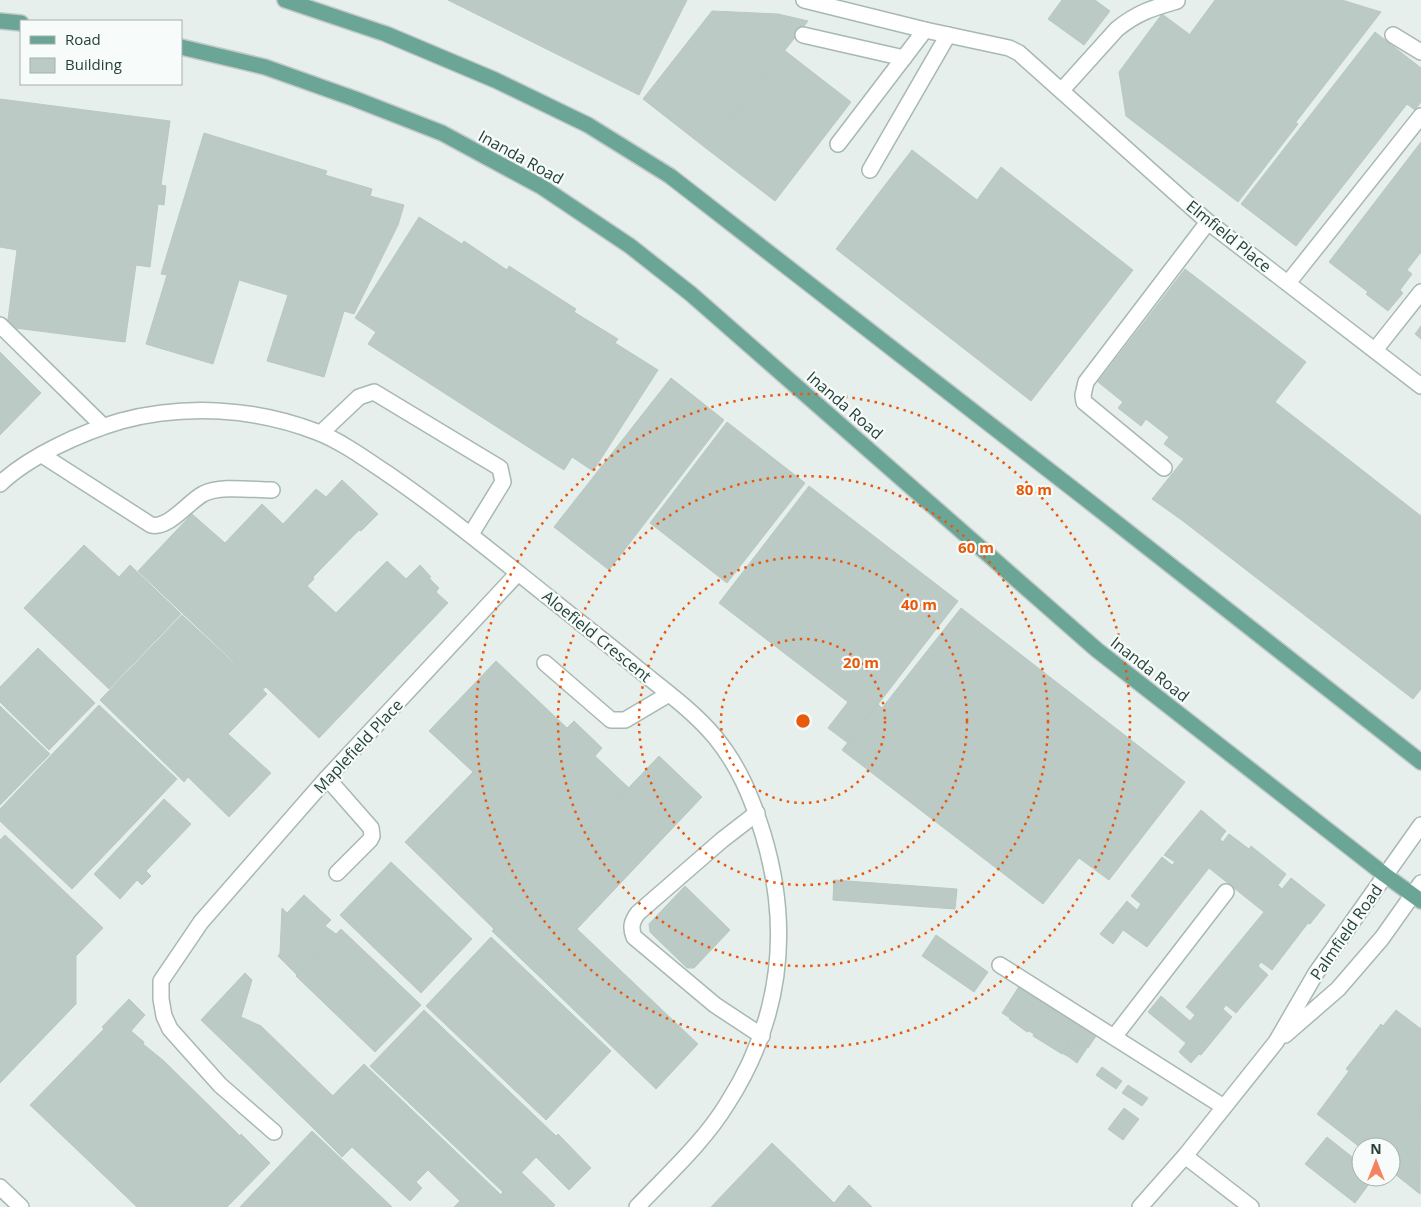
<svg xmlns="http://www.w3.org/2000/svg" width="1421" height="1207" viewBox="0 0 1421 1207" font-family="'Open Sans',sans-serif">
<rect width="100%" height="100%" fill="#e6efeb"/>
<!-- building -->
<g fill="#bbcac4" stroke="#b8c9c2">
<path d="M448,0H687L639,95Z"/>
<path d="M1062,0H1095L1110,11L1084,45L1048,19Z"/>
<path d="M1215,0H1342L1381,12L1296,122L1187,38Z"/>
<path d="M712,11L778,14L808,21L707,149L643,99Z"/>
<path d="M1162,14L1189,34L1187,38L1298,124L1238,202L1126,116L1119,72Z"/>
<path d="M1375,32L1421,68V102L1415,110L1407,104L1296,246L1241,204Z"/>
<path d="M784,50L851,102L775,201L707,149Z"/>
<path d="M0,99L170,121L161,185L166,186L164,205L158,204L150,267L136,265L125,342L7,327L17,250L0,247Z"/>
<path d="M204,133L327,171L325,175L372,189L370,196L404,205L398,225L354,314L344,311L324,377L267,361L288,295L239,280L213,364L146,344L167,275L161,274Z"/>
<path d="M1421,142V252L1407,270L1412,274L1400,290L1403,293L1388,311L1366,294L1368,292L1329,262Z"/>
<path d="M912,150L977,200L1001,167L1133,270L1031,401L836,249Z"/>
<path d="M419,217L462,244L464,241L507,270L509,266L576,309L574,312L618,339L615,343L658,370L593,471L572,457L564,470L368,344L376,332L355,318Z"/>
<path d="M1185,269L1306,362L1183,521L1152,499L1184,459L1164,444L1169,437L1146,419L1141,426L1118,408L1123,402L1098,382Z"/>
<path d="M1421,326V339L1415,334Z"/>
<path d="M0,352L41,393L0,435Z"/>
<path d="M671,378L724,420L609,570L554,527Z"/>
<path d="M1275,402L1421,516V689L1413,699L1183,521Z"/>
<path d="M727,422L805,483L727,583L650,523Z"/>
<path d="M342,480L378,514L361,531L359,530L313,577L314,579L234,662L138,571L192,514L225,543L262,504L283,524L316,489L326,497Z"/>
<path d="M809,486L958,601L848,743L828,728L848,702L719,603Z"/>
<path d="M84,545L119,577L130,565L181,614L109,689L24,608Z"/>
<path d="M387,561L406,579L420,565L431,577L429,578L439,588L436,592L448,603L319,738L266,687L262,690L234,663L307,586L336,613Z"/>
<path d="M961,608L1185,782L1109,880L1079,858L1043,904L842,750L878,704L882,708Z"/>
<path d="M182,615L267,694L228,734L271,773L229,817L188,777L184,782L100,700Z"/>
<path d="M38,648L95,703L49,750L0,702V687Z"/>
<path d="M496,661L567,728L574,721L602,748L595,756L629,788L494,929L405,842L473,772L429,731Z"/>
<path d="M99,705L177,779L72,889L0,821V809Z"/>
<path d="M0,706L50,754L0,805Z"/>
<path d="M659,756L702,797L577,929L698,1044L656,1089L492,931Z"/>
<path d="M164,799L191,824L146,871L151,876L142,885L137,880L120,899L94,874Z"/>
<path d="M1201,810L1226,831L1220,839L1223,842L1229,834L1249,849L1251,846L1286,874L1278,885L1282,889L1291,878L1325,905L1310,924L1308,923L1272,970L1261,962L1258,966L1268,975L1236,1013L1226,1005L1223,1009L1232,1017L1201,1055L1199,1054L1191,1063L1179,1052L1186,1043L1148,1012L1161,996L1190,1021L1195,1015L1186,1007L1264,912L1209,868L1147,947L1123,930L1113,944L1100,934L1127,901L1137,910L1141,904L1131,896L1162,857L1172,865L1175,862L1164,855Z"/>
<path d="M5,835L103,928L76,956V1004L0,1083V840Z"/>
<path d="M391,862L472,939L421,993L340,915Z"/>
<path d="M834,880L957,889L955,909L833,900Z"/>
<path d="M685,886L730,930L694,968H687L650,932L649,924Z"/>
<path d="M304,895L331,920L325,926L336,934L297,975L278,956L280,953L282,908L287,913Z"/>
<path d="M341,929L421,1005L375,1052L296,976Z"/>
<path d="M936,935L988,972L974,992L922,956Z"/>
<path d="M491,937L611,1051L546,1120L426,1006Z"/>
<path d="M245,973L252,980L241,1017L261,1026L333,1096L308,1123L201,1020Z"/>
<path d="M1020,985L1096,1036L1088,1048L1072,1038L1062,1054L1033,1036L1034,1034L1029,1031L1027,1032L1009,1019L1010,1018L1002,1013Z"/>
<path d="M129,999L145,1015L131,1031L144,1042L143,1044L164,1061L240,1136L241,1134L270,1163L227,1207H137L30,1105L104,1029L102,1027Z"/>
<path d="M424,1010L556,1136L503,1192L370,1066Z"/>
<path d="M1396,1010L1421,1029L1420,1194L1391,1171V1147L1361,1148L1317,1114L1349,1071L1346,1069L1381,1024L1383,1026Z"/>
<path d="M1072,1038L1079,1042L1069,1057L1062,1053Z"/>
<path d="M1079,1042L1087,1048L1077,1063L1069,1057Z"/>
<path d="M364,1064L499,1193L514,1207H454L460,1201L428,1170L416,1182L422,1188L410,1201L352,1147L342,1157L307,1122Z"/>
<path d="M1102,1067L1122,1081L1116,1089L1096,1075Z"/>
<path d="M1128,1085L1148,1098L1142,1106L1122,1093Z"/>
<path d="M1124,1108L1139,1119L1123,1140L1108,1129Z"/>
<path d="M312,1131L392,1207H240Z"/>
<path d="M558,1134L591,1168L569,1190L536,1157Z"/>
<path d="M1327,1137L1361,1164V1177H1374L1355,1203L1305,1164Z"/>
<path d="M772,1143L834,1203L849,1185L872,1207H711Z"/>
<path d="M522,1173L555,1205L553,1207H514L501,1194Z"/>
</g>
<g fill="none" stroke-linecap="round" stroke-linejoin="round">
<defs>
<g id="minor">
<path d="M804,0L925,30L1009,48L1019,53L1208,222L1421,386"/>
<path d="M803,35L904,58"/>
<path d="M1393,35L1421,52"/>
<path d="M1062,90L1117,29C1138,12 1153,8 1177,1"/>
<path d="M838,144L925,30"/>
<path d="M870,170L948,35"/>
<path d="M1288,283L1421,116"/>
<path d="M0,325L103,426"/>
<path d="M1375,350L1421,292"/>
<path d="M321,433L359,397L374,392L500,468L503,482L471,534"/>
<path d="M42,455L151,525C169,529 188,502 203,494C219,485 253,490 272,490"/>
<path d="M1164,468L1084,402L1083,395L1086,382L1208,222"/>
<path d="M0,484C29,456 83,432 121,421C185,404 256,408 317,432C341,441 367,460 388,474C445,513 498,557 552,600C582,624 613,648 643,673C667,692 695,713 715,737C739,766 752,798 763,834C792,930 781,1020 727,1104C703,1143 668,1174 637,1207"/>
<path d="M545,663L611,720H625L669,694"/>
<path d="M327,778L371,828L372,836L370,840L337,873"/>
<path d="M757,813L722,840L638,913C632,921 630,927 634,937L715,1005L762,1036"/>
<path d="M1000,965L1224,1107"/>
<path d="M1285,1035L1338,989L1382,938L1421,883"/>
<path d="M1114,1037L1226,892"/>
<path d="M274,1132L220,1085L170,1029L164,1016L161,999V981L201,922L327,778L518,573"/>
<path d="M1185,1156L1251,1207"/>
<path d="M0,1187L21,1207"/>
<path d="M1140,1207L1185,1156L1276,1042L1316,973L1421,825"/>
</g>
<g id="major">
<path d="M285,0L386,34L495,80L588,125L670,176L1086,499L1421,762"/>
<path d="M0,21L21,23"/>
<path d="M181,47L265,67L355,99L442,133L542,187L630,246L691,294L1097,650L1385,875L1421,901"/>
</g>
</defs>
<!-- minor casing -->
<use href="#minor" stroke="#a8b8b2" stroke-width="18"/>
<!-- major casing -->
<use href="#major" stroke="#c2cac8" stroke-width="18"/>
<!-- minor -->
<use href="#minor" stroke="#fff" stroke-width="15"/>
<!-- major -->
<use href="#major" stroke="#6aa596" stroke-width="15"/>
</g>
<!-- distance rings -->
<g fill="none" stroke="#e8590c" stroke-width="2.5" stroke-dasharray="2.5 5">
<circle cx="803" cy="721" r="82"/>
<circle cx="803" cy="721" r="164"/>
<circle cx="803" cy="721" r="245"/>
<circle cx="803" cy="721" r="327"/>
</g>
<g text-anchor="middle" stroke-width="4.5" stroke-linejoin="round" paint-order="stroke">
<!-- street labels -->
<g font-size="16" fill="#24423a" stroke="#f7fbf9">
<text transform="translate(521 157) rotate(29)" y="6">Inanda Road</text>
<text transform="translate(1229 236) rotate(39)" y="6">Elmfield Place</text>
<text transform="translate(845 405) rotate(41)" y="6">Inanda Road</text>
<text transform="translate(597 636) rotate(39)" y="6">Aloefield Crescent</text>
<text transform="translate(1150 669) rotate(38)" y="6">Inanda Road</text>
<text transform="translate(358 746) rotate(-47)" y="6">Maplefield Place</text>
<text transform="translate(1346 932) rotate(-55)" y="6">Palmfield Road</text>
</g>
</g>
<circle cx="803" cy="721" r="8" fill="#e8590c" stroke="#f7fbf9" stroke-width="2.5"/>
<g font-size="15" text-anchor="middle" font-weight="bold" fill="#e8590c" stroke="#f7fbf9" stroke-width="4.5" stroke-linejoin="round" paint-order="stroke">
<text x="1034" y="495">80 m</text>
<text x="976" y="553">60 m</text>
<text x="919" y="610">40 m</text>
<text x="861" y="668">20 m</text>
</g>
<!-- legend -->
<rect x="20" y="20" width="162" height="65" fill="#f7fbf9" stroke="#a3b1ad"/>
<rect x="30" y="36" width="25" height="8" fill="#6aa596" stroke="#a3b1ad"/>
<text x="65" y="45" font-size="15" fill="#24423a">Road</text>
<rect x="30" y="58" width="25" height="15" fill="#bbcac4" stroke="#a3b1ad"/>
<text x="65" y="70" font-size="15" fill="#24423a">Building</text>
<!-- north arrow -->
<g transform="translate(1376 1162)"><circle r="24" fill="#f7fbf9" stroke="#a3b1ad"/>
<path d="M0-4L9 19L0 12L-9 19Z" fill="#f4845f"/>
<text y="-8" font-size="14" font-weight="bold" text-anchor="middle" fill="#24423a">N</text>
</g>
</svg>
